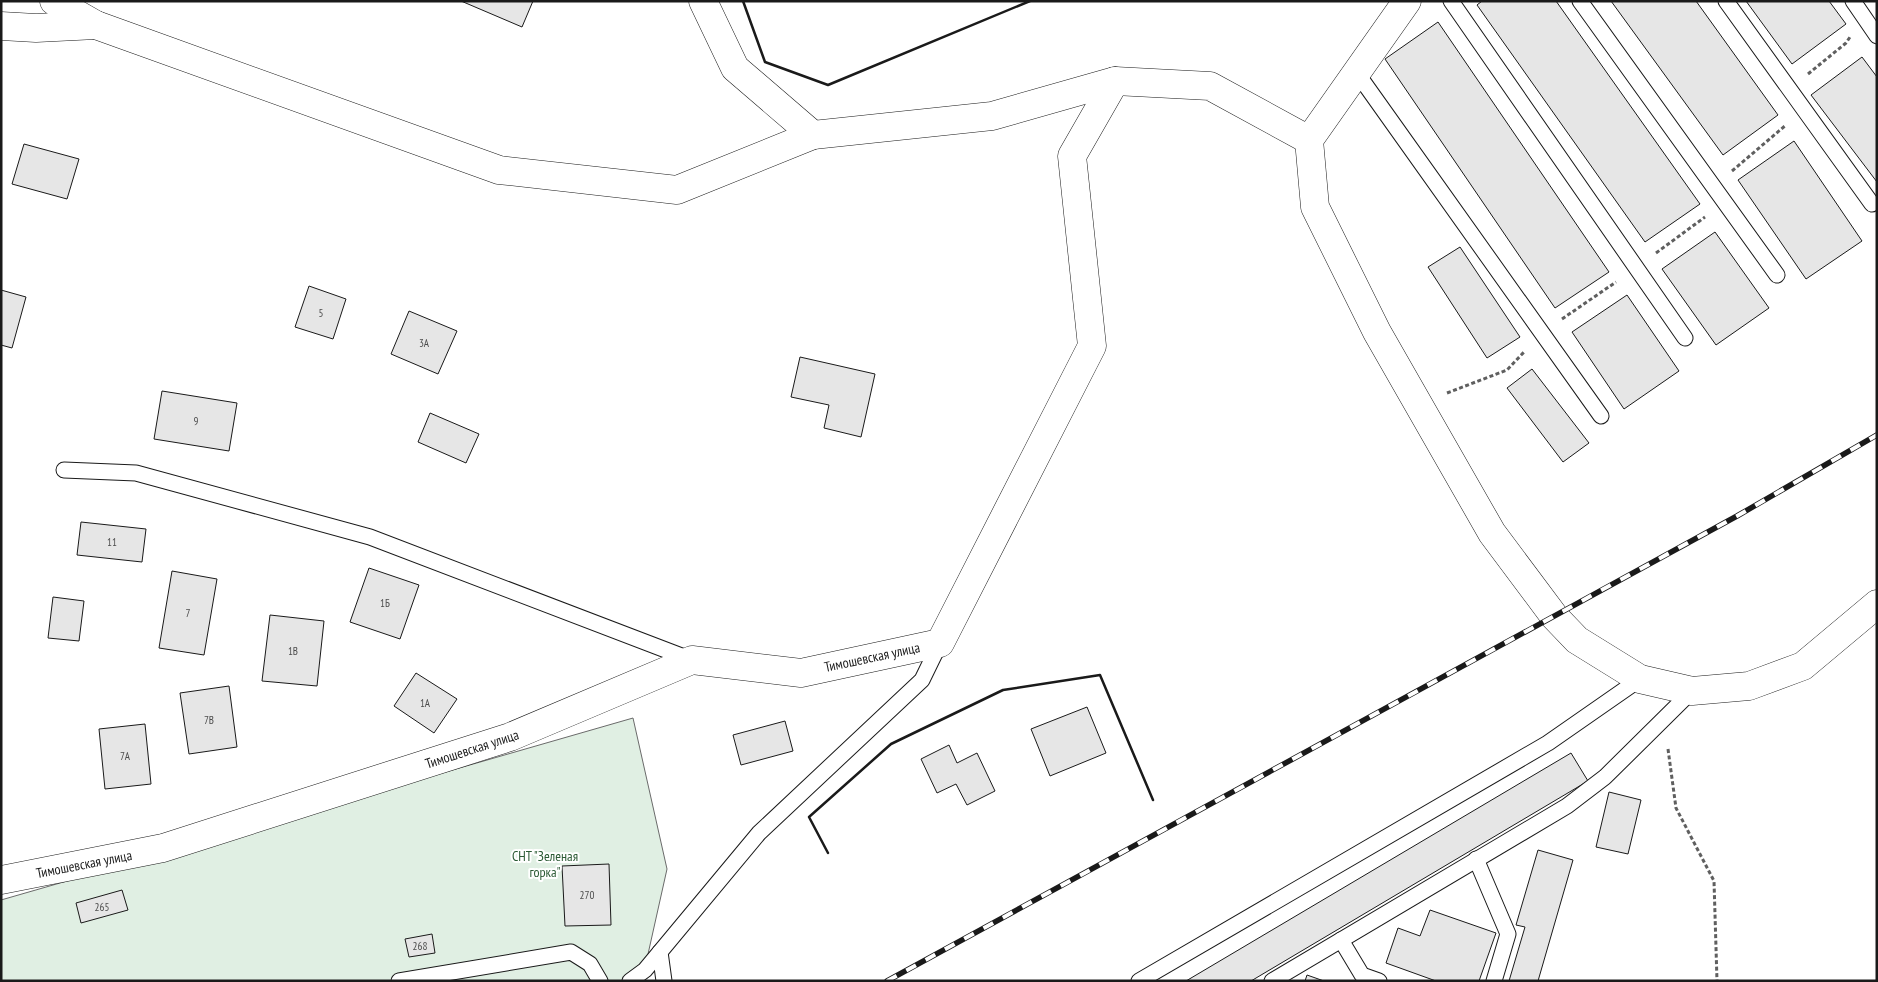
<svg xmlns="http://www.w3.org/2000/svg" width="1878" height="982" viewBox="0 0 1878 982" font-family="'PT Sans Narrow',sans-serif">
<rect width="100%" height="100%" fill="#fff"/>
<!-- green -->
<path fill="#e0efe3" stroke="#6a6a6a" d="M633,718L667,869L642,981H1V900Z"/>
<!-- building -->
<g fill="#e6e6e6" stroke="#1a1a1a">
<path d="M461,1H533L522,27Z"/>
<path d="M1482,1H1556L1700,204L1645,242L1477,5Z"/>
<path d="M1611,1H1696L1778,115L1723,155Z"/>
<path d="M1746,1H1829L1846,24L1792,64Z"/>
<path d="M1438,22L1609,272L1555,308L1385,59Z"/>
<path d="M1862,57L1877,77V182L1811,95Z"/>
<path d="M1794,141L1862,241L1806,279L1738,180Z"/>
<path d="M24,144L79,159L67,199L12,184Z"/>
<path d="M1715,232L1769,308L1716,345L1662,269Z"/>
<path d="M1460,247L1520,337L1487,358L1428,267Z"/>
<path d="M309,286L346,299L333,339L295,327Z"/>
<path d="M1,290L26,297L12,348L1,345Z"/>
<path d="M1627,295L1679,371L1624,409L1572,332Z"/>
<path d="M409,311L457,331L438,374L391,354Z"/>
<path d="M800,357L875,374L861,437L824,428L829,405L791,397Z"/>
<path d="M1532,369L1589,443L1563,462L1507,388Z"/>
<path d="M162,391L237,403L229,451L154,439Z"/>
<path d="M430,413L479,434L466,463L418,442Z"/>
<path d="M81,522L146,529L142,562L77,555Z"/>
<path d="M369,568L419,585L400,639L350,622Z"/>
<path d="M172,571L217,579L204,655L159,648Z"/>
<path d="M53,597L84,601L79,641L48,638Z"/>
<path d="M270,615L324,621L317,686L262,681Z"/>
<path d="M416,673L457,699L434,733L394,706Z"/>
<path d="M229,686L237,747L189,754L180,693Z"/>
<path d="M1087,707L1106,753L1050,776L1031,729Z"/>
<path d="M785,721L793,751L741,765L733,735Z"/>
<path d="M145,724L151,784L105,789L99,729Z"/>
<path d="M949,745L957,763L977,753L995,791L967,805L956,784L937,793L921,759Z"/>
<path d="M1571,753L1588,781L1251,981H1186Z"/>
<path d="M1609,792L1641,800L1628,854L1596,847Z"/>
<path d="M1538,850L1573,860L1538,981H1509L1525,927L1516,925Z"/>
<path d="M609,864L611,925L565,926L562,866Z"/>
<path d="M122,890L128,910L81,923L76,903Z"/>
<path d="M1430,910L1496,933L1479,981H1436L1386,963L1398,928L1420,936Z"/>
<path d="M432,934L435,953L409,957L405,939Z"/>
<path d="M1307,975L1324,981H1305Z"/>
</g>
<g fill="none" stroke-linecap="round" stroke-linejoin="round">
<defs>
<g id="lane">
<path d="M1451,1L1685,338"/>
<path d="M1580,1L1777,275"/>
<path d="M1726,1L1872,204"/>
<path d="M1853,1L1877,36"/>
<path d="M1357,73L1601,416"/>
<path d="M64,470L136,473L370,537L692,660"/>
<path d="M1476,859L1508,934L1494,981"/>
<path d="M1341,940L1362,975L1379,981"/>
<path d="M660,952L664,981"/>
<path d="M399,981L571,952L590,964L600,981"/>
<path d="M630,981L645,970L759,833L922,680L940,643"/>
<path d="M1139,981L1548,743L1640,679"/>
<path d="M1272,981L1567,806L1605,777L1692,691"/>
</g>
<g id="street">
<path d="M54,1L96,25L499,170L677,190L813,135"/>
<path d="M703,1L735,68L813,135L992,116L1115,81L1210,86L1309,140"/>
<path d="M1407,1L1309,140L1315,207L1377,332L1492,533L1554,616L1577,640L1640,679L1692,691L1749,686L1803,666L1877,604"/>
<path d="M1,26L36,28L96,25"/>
<path d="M1,880L163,848L510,737L692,660L801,673L940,643L1092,346L1072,156L1115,81"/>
</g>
</defs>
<!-- lane casing -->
<use href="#lane" stroke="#1a1a1a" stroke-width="17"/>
<!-- street casing -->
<use href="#street" stroke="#1a1a1a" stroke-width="29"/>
<!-- path -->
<g stroke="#5f5f5f" stroke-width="3" stroke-dasharray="4 2.5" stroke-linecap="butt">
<path d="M1808,74L1846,43L1850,37"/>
<path d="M1732,171L1786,125"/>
<path d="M1656,253L1705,217"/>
<path d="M1562,319L1616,282"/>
<path d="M1447,393L1507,370L1525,351"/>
<path d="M1668,749L1676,808L1714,881L1717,981"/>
</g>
<!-- lane -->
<use href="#lane" stroke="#fff" stroke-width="15"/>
<!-- street -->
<use href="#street" stroke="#fff" stroke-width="28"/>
<defs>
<path id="rail" d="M887,981L1737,516L1877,435"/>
</defs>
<!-- rail casing -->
<use href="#rail" stroke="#1a1a1a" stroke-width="5.5"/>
<!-- rail -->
<use href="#rail" stroke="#fff" stroke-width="4" stroke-dasharray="11" stroke-linecap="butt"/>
<!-- wall -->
<g stroke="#1a1a1a" stroke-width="2.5">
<path d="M743,1L765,62L828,85L1030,1"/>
<path d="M828,853L809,817L891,744L1003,690L1100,675L1153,800"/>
</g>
</g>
<g text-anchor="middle" stroke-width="4" stroke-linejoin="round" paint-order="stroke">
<!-- number labels -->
<g font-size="11" fill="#4d4d4d">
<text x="321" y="317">5</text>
<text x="424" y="347">3А</text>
<text x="196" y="425">9</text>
<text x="112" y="546">11</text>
<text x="385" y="607">1Б</text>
<text x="188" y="617">7</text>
<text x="293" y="655">1В</text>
<text x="425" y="707">1А</text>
<text x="209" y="724">7В</text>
<text x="125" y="760">7А</text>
<text x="587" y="899">270</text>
<text x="102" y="911">265</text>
<text x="420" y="950">268</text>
</g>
<!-- street labels -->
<g font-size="14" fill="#1a1a1a" stroke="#fff">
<text transform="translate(872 657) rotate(-12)" y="5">Тимошевская улица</text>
<text transform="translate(472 749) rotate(-18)" y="5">Тимошевская улица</text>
<text transform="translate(84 864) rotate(-11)" y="5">Тимошевская улица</text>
</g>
<!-- park labels -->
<g font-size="14" fill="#2b5a34" stroke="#fff">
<text x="545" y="861">СНТ "Зеленая<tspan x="545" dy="16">горка"</tspan></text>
</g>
</g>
<!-- border -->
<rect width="1878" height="982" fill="none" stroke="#1a1a1a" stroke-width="5"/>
</svg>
